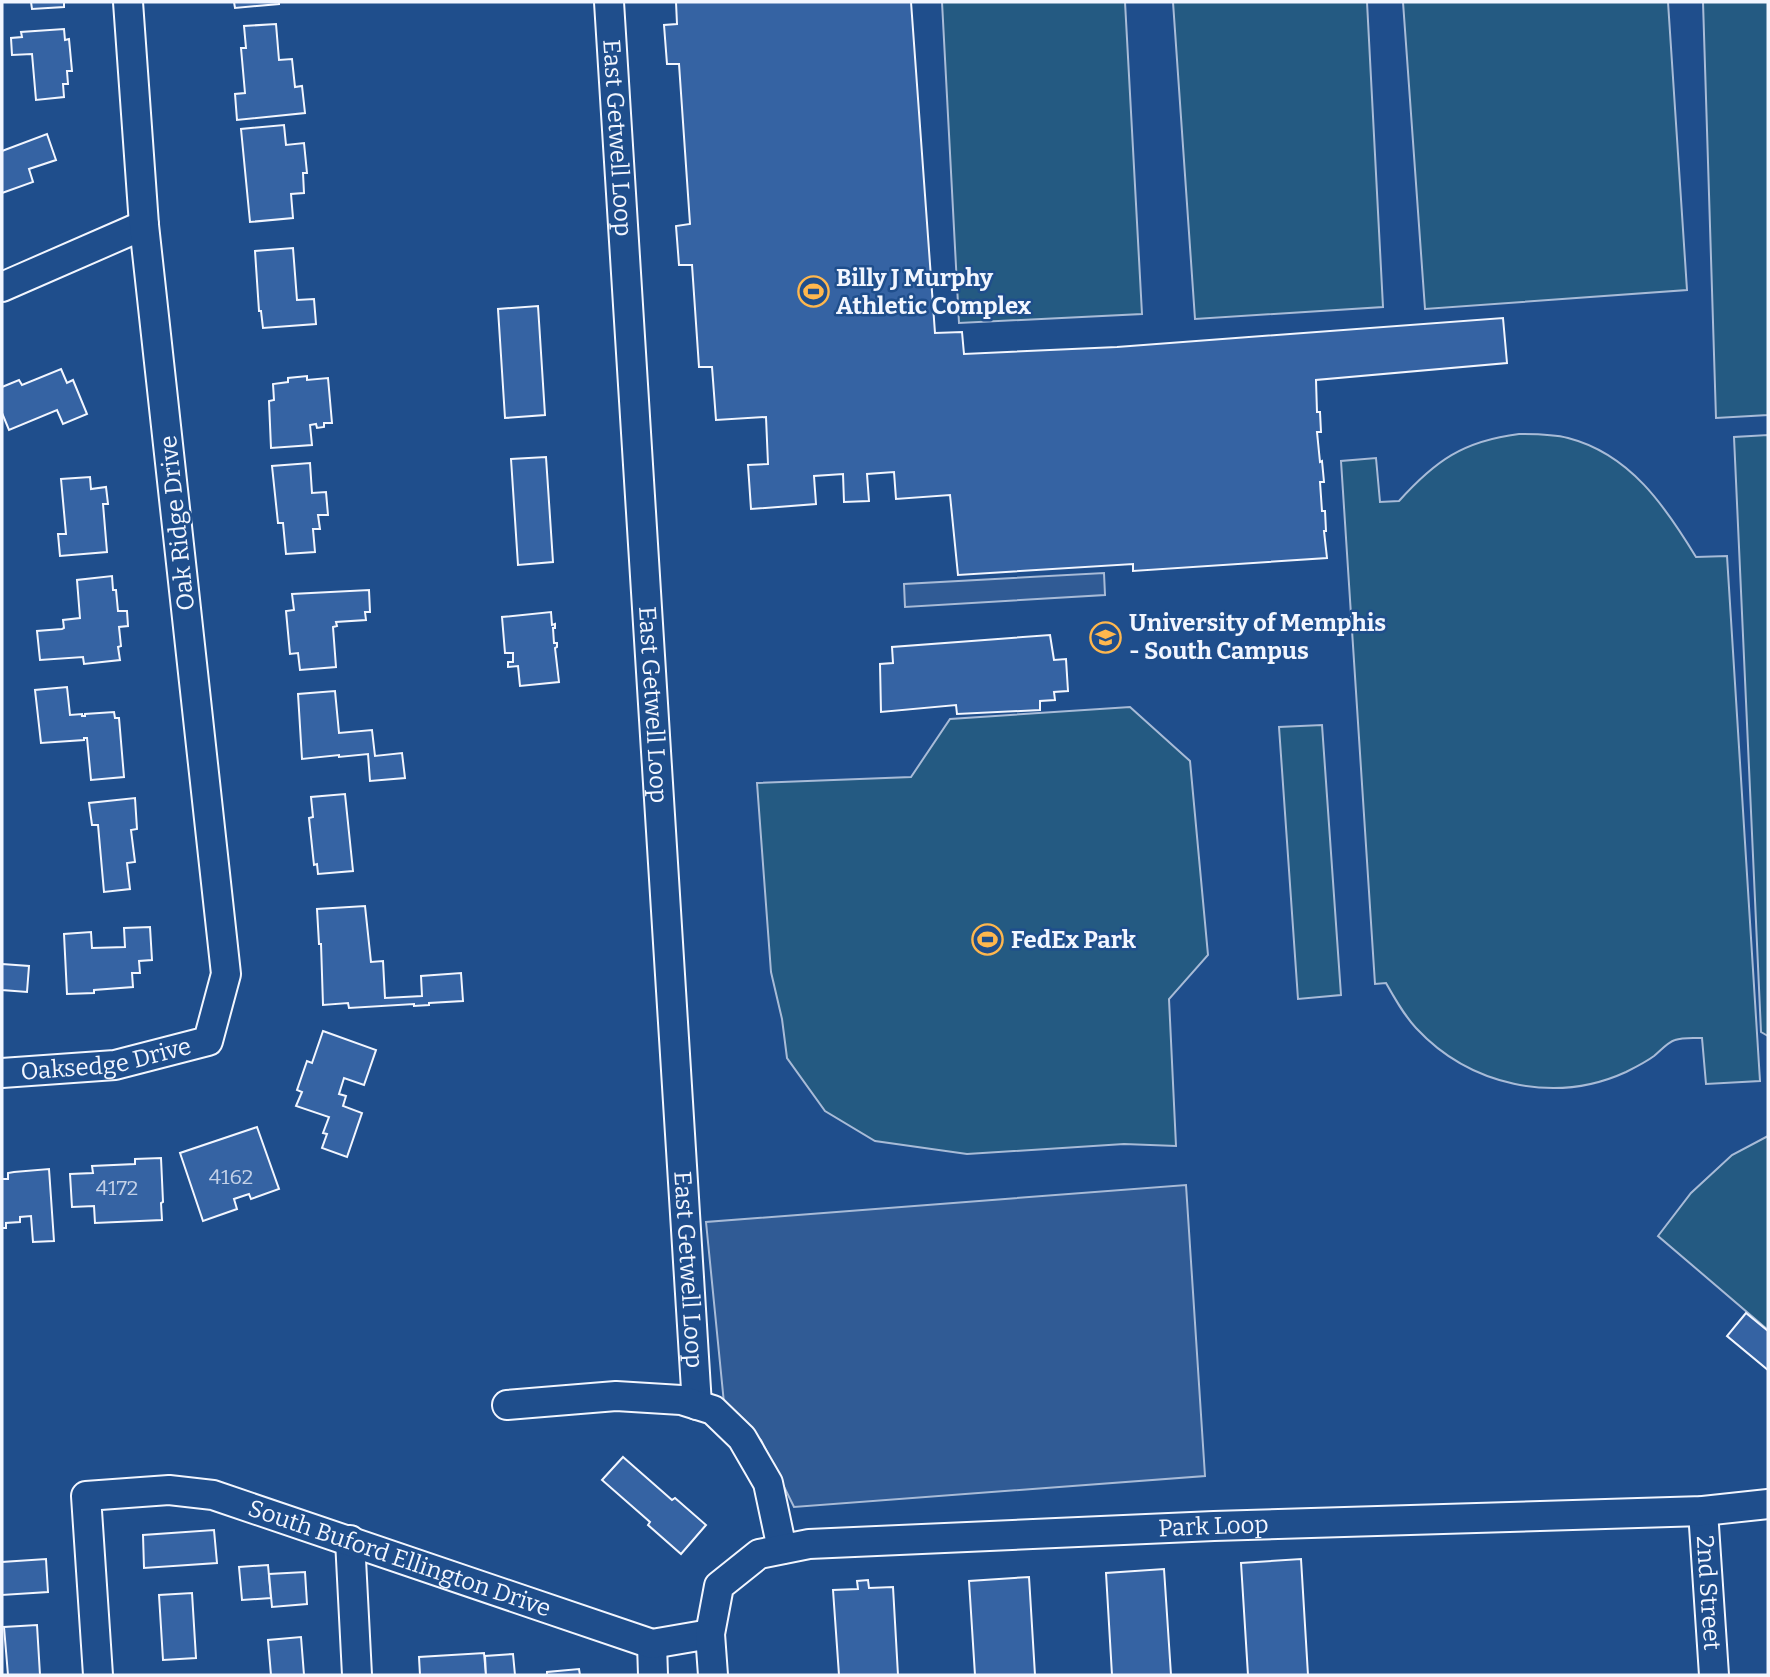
<svg xmlns="http://www.w3.org/2000/svg" width="1770" height="1677" viewBox="0 0 1770 1677" font-family="Bitter,serif">
<rect width="100%" height="100%" fill="#1f4e8c"/>
<!-- green -->
<g fill="#245a82" stroke="#a8bbd7" stroke-width="2">
<path d="M942,2H1125L1142,314L959,323Z"/>
<path d="M1173,2H1367L1383,307L1195,319Z"/>
<path d="M1403,2H1668L1687,290L1425,309Z"/>
<path d="M1703,2H1768V415L1716,418Z"/>
<path d="M1519,434C1535,434 1553,434 1568,438C1630,454 1665,506 1696,557L1727,556L1760,1081L1706,1084L1702,1038C1694,1038 1683,1037 1675,1040C1668,1042 1660,1051 1654,1056C1646,1062 1636,1067 1626,1072C1554,1105 1469,1085 1416,1028C1404,1015 1395,999 1386,983L1375,984L1341,461L1376,458L1380,502L1399,501C1435,461 1463,441 1519,434Z"/>
<path d="M1768,435V1036L1761,1032L1734,437Z"/>
<path d="M1130,707L1190,761L1208,955L1169,999L1176,1146L1124,1144L967,1154L875,1141L825,1111L787,1058L782,1019L771,972L757,783L911,777L950,719Z"/>
<path d="M1322,725L1341,995L1298,999L1279,727Z"/>
<path d="M1768,1136V1330L1658,1236L1691,1193L1732,1155Z"/>
</g>
<!-- parking -->
<g fill="#305b95" stroke="#a8bbd7" stroke-width="2">
<path d="M1104,573L1105,595L905,607L904,584Z"/>
<path d="M1186,1185L1205,1476L794,1507L761,1440L724,1403L706,1222Z"/>
</g>
<!-- building -->
<g fill="#3563a3" stroke="#f2f6ff" stroke-width="2">
<path d="M31,2H64V7L32,9Z"/>
<path d="M234,2H279V4L235,8Z"/>
<path d="M676,2H911L935,333L962,332L964,354L1117,347L1503,318L1507,363L1316,380L1317,412H1320L1321,432H1317L1320,462L1322,461L1324,482H1320L1322,511H1325L1326,531H1324L1327,558L1133,571V564L958,575L950,495L896,499L894,472L867,474L869,501L844,502L843,474L814,476L816,504L751,509L748,465L768,464L766,417L716,420L712,367H699L692,265H679L676,226L690,224L679,64H667L664,25L677,24Z"/>
<path d="M276,24L279,60L292,59L295,87L302,86L305,113L237,120L235,94L245,93L241,48H246L244,26Z"/>
<path d="M64,29L65,40L69,39L72,71H67L68,84H63L64,97L36,100L32,54L12,55L11,38L22,37L21,32Z"/>
<path d="M284,125L286,145L304,143L307,173H303L304,193L291,194L293,218L250,222L241,129Z"/>
<path d="M47,134L56,160L29,169L33,182L2,193V151Z"/>
<path d="M293,248L297,300L314,299L316,324L263,328L261,311H259L255,251Z"/>
<path d="M538,306L545,415L505,418L498,309Z"/>
<path d="M61,369L67,383L73,380L87,414L63,424L57,410L9,430L2,413V387L19,380L22,385Z"/>
<path d="M307,376V380L328,378L332,423H324V427L317,428L316,424L310,425L312,445L271,448L269,401L274,400L273,384L288,382V378Z"/>
<path d="M546,457L553,562L518,565L511,459Z"/>
<path d="M310,463L312,493L326,492L328,515H318L320,529H313L315,552L286,554L283,523H278L272,466Z"/>
<path d="M90,477L91,489L106,487L108,504H103L107,552L60,556L58,534H66L61,479Z"/>
<path d="M112,576L113,590H116L118,611H127L128,626L119,627L121,646L118,647L120,660L84,664L83,657L40,660L37,631L62,629L64,628L63,620L80,618L77,580Z"/>
<path d="M369,590L370,612H365L366,620L336,622L337,626L333,627L336,667L300,670L298,653L290,654L286,611L294,610L292,594Z"/>
<path d="M551,612L552,625L555,624V628H553L554,643H557V647L555,648L559,682L520,686L518,666L508,667V662H513V653H505L502,617Z"/>
<path d="M1050,635L1054,660L1066,659L1068,691L1054,692L1055,700L1040,701V710L957,714L956,705L881,712L880,664L893,663L892,647Z"/>
<path d="M67,687L70,715L82,714V716H85V714L114,712L115,718H119L124,777L91,780L87,738H84V740L41,743L35,690Z"/>
<path d="M335,691L339,733L372,730L375,756L402,753L405,778L370,781L368,754L339,757V755L302,759L298,694Z"/>
<path d="M345,794L353,871L318,874L317,864L314,865L309,818L313,817L311,797Z"/>
<path d="M135,798L137,829L131,830L135,862L127,863L130,889L104,892L98,825H92L89,803Z"/>
<path d="M365,906L371,962L383,961L385,998L422,996L421,976L461,973L463,1001L429,1003V1005L414,1006V1004L349,1008L348,1003L323,1005L321,944H319L317,909Z"/>
<path d="M150,927L152,960L139,961L140,973H132L133,987L94,990V993L67,994L64,934L91,932L92,948L125,947L124,928Z"/>
<path d="M2,964L29,966L27,992L2,990Z"/>
<path d="M323,1031L376,1050L364,1085L344,1078L339,1094L346,1096L343,1106L362,1113L347,1157L322,1148L327,1134L323,1133L329,1117L296,1106L302,1092L297,1090L307,1061L312,1063Z"/>
<path d="M257,1127L279,1189L251,1199L249,1194L234,1199L237,1209L203,1221L180,1153Z"/>
<path d="M161,1158L163,1202L161,1203L162,1220L95,1223L94,1206L72,1207L70,1174L93,1173L92,1166L135,1164V1159Z"/>
<path d="M49,1169L54,1241L33,1242L31,1216L20,1217V1222L6,1223V1228H2V1179H8V1173L14,1172Z"/>
<path d="M1746,1313L1768,1331V1370L1727,1336Z"/>
<path d="M623,1457L672,1500L675,1498L706,1525L681,1554L648,1525L650,1522L602,1480Z"/>
<path d="M214,1530L217,1563L144,1568L143,1535Z"/>
<path d="M46,1559L48,1592L2,1595V1562Z"/>
<path d="M1301,1559L1308,1675H1248L1241,1563Z"/>
<path d="M268,1565L271,1598L242,1600L239,1567Z"/>
<path d="M1164,1569L1171,1675H1112L1106,1573Z"/>
<path d="M305,1572L307,1604L272,1607L269,1574Z"/>
<path d="M1029,1577L1035,1675H975L969,1581Z"/>
<path d="M868,1580L869,1588L893,1587L898,1675H839L833,1590L858,1589L857,1581Z"/>
<path d="M192,1593L196,1658L163,1660L159,1595Z"/>
<path d="M37,1625L40,1675H8L4,1627Z"/>
<path d="M301,1637L304,1675H271L268,1640Z"/>
<path d="M484,1653L486,1675H420L419,1657Z"/>
<path d="M513,1654L515,1675H486L485,1656Z"/>
<path d="M579,1669L580,1675H547V1672Z"/>
</g>
<g fill="none" stroke-linecap="round" stroke-linejoin="round">
<defs>
<g id="minor">
<path id="s1" d="M609,2L697,1405"/>
<path d="M2,287L144,225"/>
<path id="s2" d="M2,1073L115,1065L208,1041L226,974L144,225L128,2"/>
<path d="M507,1405L616,1396L681,1400L713,1410L742,1438L768,1483L782,1549"/>
<path id="s3" d="M1703,1511L1714,1675"/>
<path d="M350,1540L357,1675"/>
<path d="M652,1644L653,1675"/>
<path id="s4" d="M98,1675L86,1496L169,1490L213,1495L652,1644L710,1634"/>
<path id="s5" d="M713,1675L710,1634L719,1586L759,1554L809,1544L1214,1526L1703,1511L1768,1504"/>
</g>
</defs>
<!-- minor casing -->
<use href="#minor" stroke="#f2f6ff" stroke-width="32"/>
<!-- minor -->
<use href="#minor" stroke="#1f4e8c" stroke-width="28"/>
</g>
<!-- icons -->
<defs>
<symbol id="stadium-ring" viewBox="-11 -11 22 22"><circle r="9.5" fill="#1f4e8c" stroke="#ffb74d" stroke-width="1.5"/><path d="M0-5a6.5 5 0 1 0 0 10a6.5 5 0 1 0 0-10ZM-3.5-1.8h7v3.6h-7Z" fill="#ffb74d"/></symbol>
<symbol id="university-ring" viewBox="-11 -11 22 22"><circle r="9.5" fill="#1f4e8c" stroke="#ffb74d" stroke-width="1.5"/><path d="M0-5L7-2L0 1L-7-2ZM-4 1L0 2.5L4 1V4Q0 6-4 4Z" fill="#ffb74d"/></symbol>
</defs>
<g fill-rule="evenodd">
<use href="#stadium-ring" x="796" y="274" width="35" height="35"/>
<use href="#university-ring" x="1088" y="620" width="35" height="35"/>
<use href="#stadium-ring" x="970" y="922" width="35" height="35"/>
</g>
<g text-anchor="middle" stroke-width="5" stroke-linejoin="round" paint-order="stroke">
<!-- number labels -->
<g font-size="21" fill="#c3d1e8">
<text x="231" y="1184">4162</text>
<text x="117" y="1195">4172</text>
</g>
<!-- street labels -->
<g font-size="24" fill="#f2f6ff" stroke="#1f4e8c">
<text dy="8" stroke="none"><textPath href="#s1" startOffset="136">East Getwell Loop</textPath></text>
<text transform="translate(177 523) rotate(-96)" y="8">Oak Ridge Drive</text>
<text dy="8" stroke="none"><textPath href="#s1" startOffset="704">East Getwell Loop</textPath></text>
<text dy="8" stroke="none"><textPath href="#s2" startOffset="105">Oaksedge Drive</textPath></text>
<text dy="8" stroke="none"><textPath href="#s1" startOffset="1270">East Getwell Loop</textPath></text>
<text dy="8" stroke="none"><textPath href="#s5" startOffset="597">Park Loop</textPath></text>
<text dy="8" stroke="none"><textPath href="#s4" startOffset="504">South Buford Ellington Drive</textPath></text>
<text dy="8" stroke="none"><textPath href="#s3" startOffset="82">2nd Street</textPath></text>
</g>
<!-- poi labels -->
<g font-size="24" font-weight="bold" fill="#f2f6ff" stroke="#1f4e8c" text-anchor="start">
<text x="836" y="286">Billy J Murphy<tspan x="836" dy="28">Athletic Complex</tspan></text>
<text x="1129" y="631">University of Memphis<tspan x="1129" dy="28">- South Campus</tspan></text>
<text x="1011" y="948">FedEx Park</text>
</g>
</g>
<!-- border -->
<rect width="1770" height="1677" fill="none" stroke="#f2f6ff" stroke-width="7"/>
</svg>
